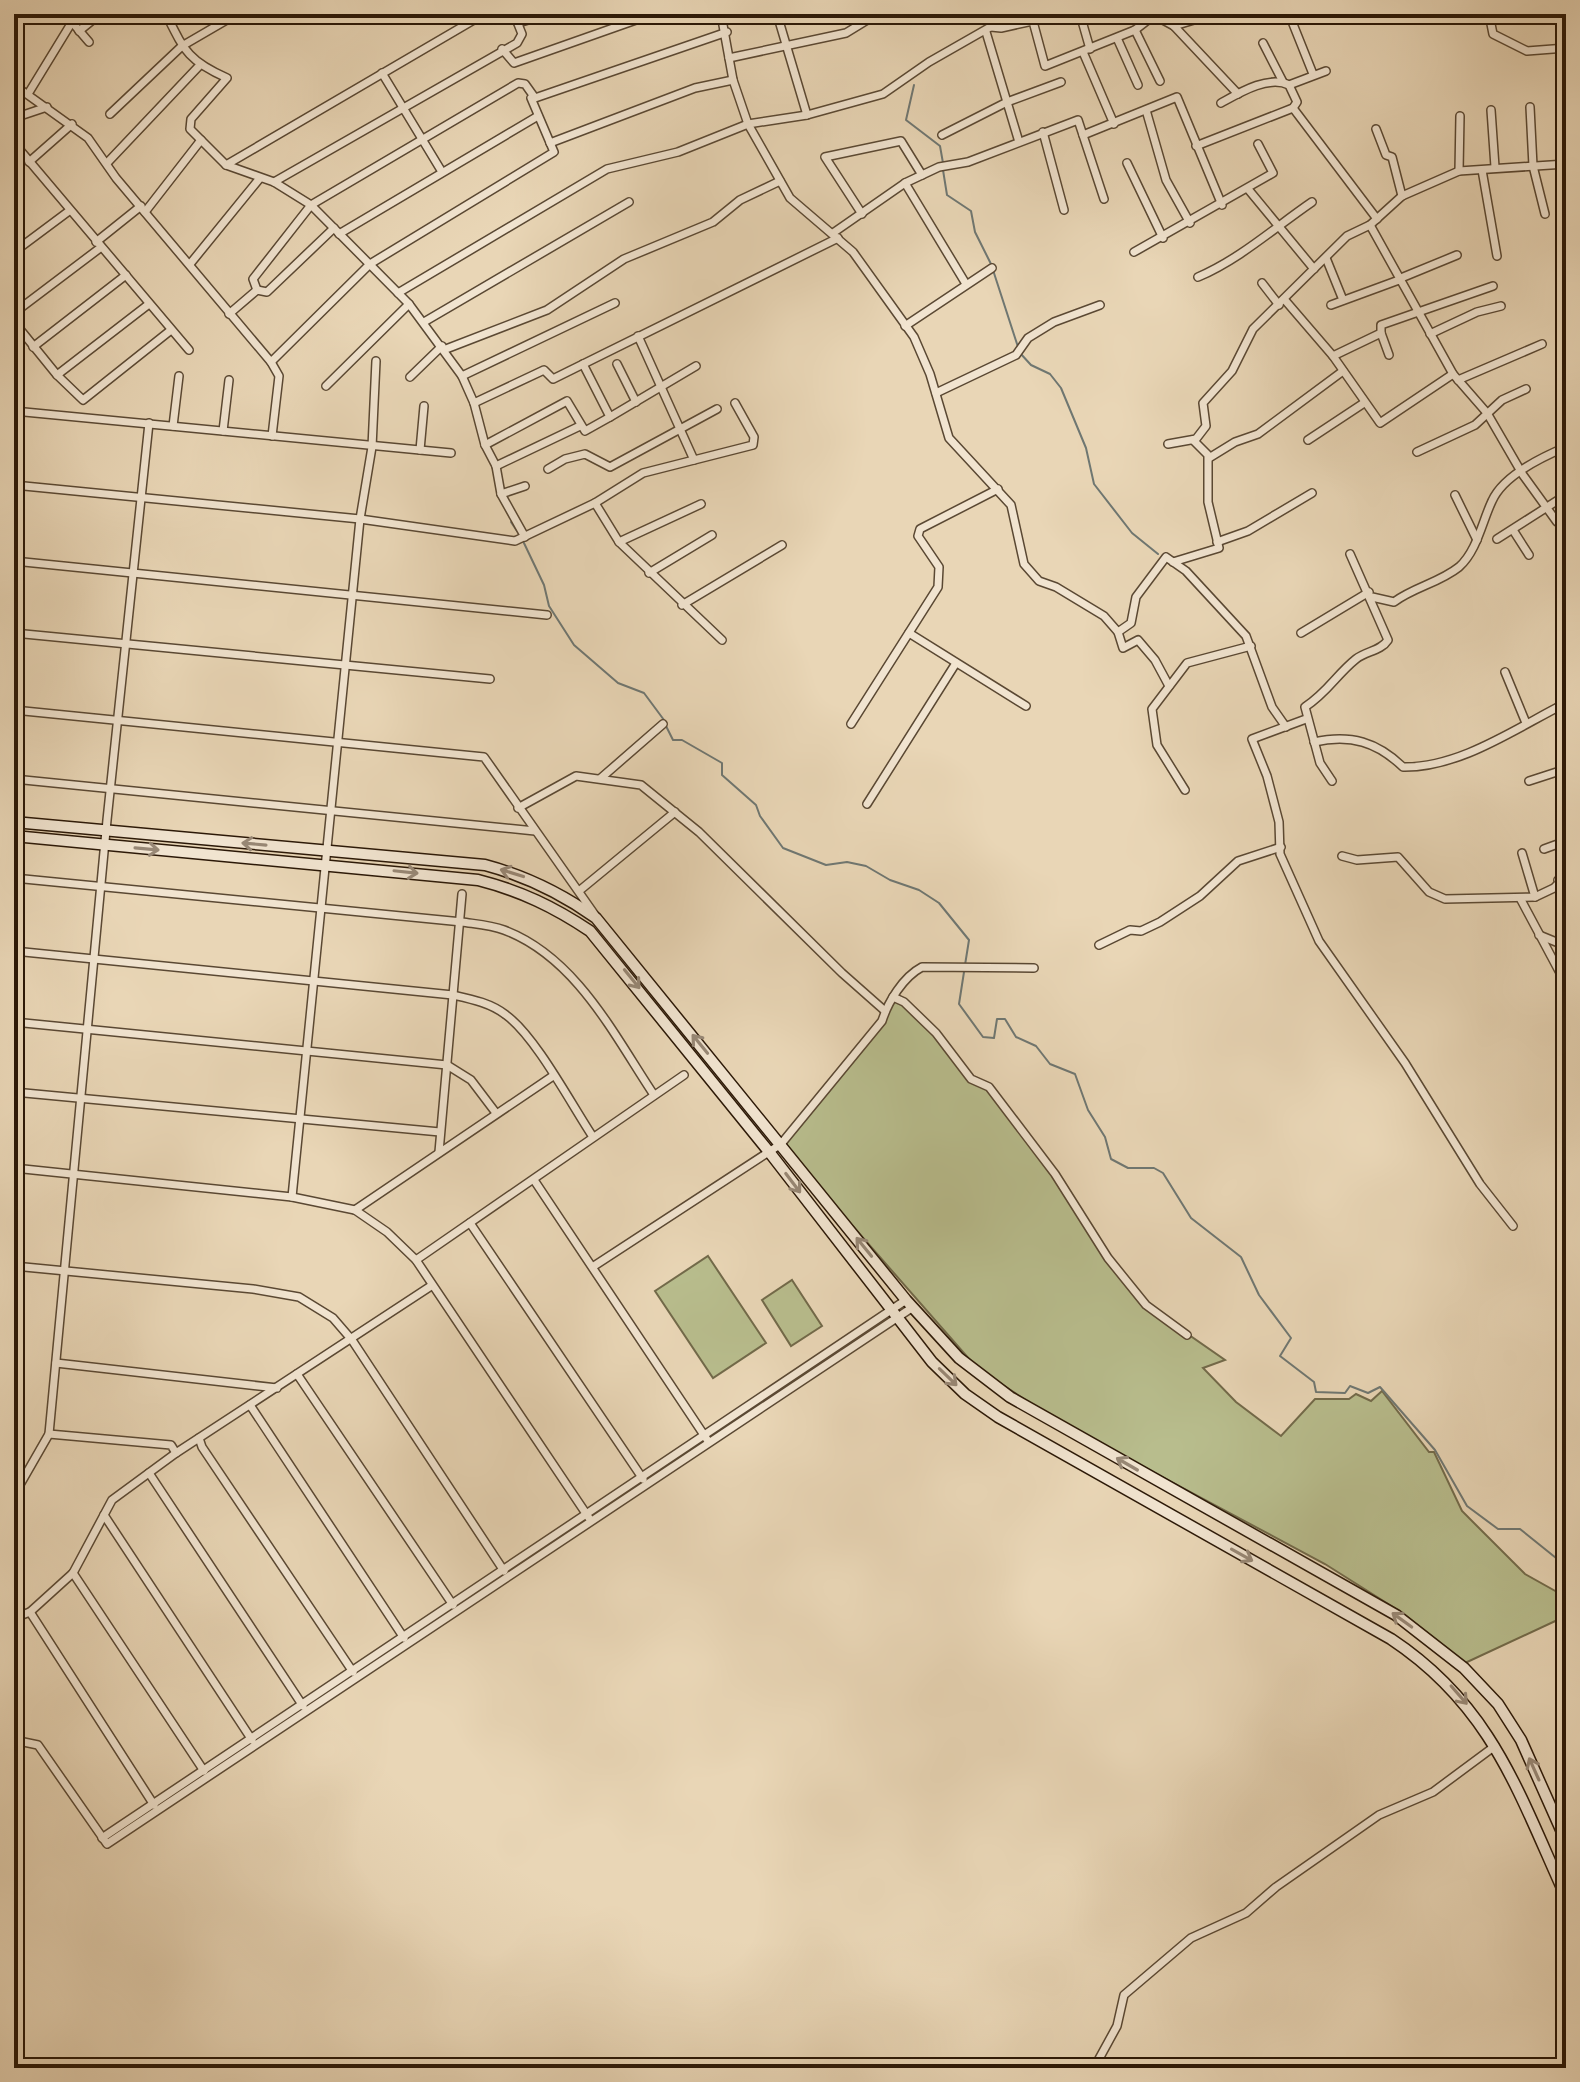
<svg xmlns="http://www.w3.org/2000/svg" width="1580" height="2082" viewBox="0 0 1580 2082" font-family="Cardo,serif">
<rect width="100%" height="100%" fill="#e9d6b6"/>
<filter id="stains"><feTurbulence type="fractalNoise" baseFrequency=".0025" numOctaves="4"/><feColorMatrix values="0 0 0 0 .2 0 0 0 0 .09 0 0 0 0 .02 0 0 0 .5 -.17"/></filter>
<radialGradient id="worn" r=".72"><stop offset=".6" stop-color="#630" stop-opacity="0"/><stop offset="1" stop-color="#630" stop-opacity=".3"/></radialGradient>
<!-- green -->
<g fill="#b8bd8d" stroke="#726a4a" stroke-width="2">
<path d="M893,997L936,1033L971,1079L989,1087L1146,1305L1225,1360L1203,1368L1236,1402L1281,1436L1315,1399H1349L1356,1394L1371,1401L1382,1391L1429,1452H1434L1462,1511L1525,1574L1566,1597V1616L1465,1663L1404,1614L1325,1564L1059,1422L977,1368L781,1144L882,1021Z"/>
<path d="M708,1256L766,1343L713,1378L655,1291Z"/>
<path d="M792,1280L822,1326L791,1346L762,1300Z"/>
</g>
<g fill="none" stroke-linecap="round" stroke-linejoin="round">
<!-- stream -->
<g stroke="#6f7772" stroke-width="2">
<path d="M914,85L906,120L940,146L943,163"/>
<path d="M943,170L947,195L971,211L975,232L991,264"/>
<path d="M993,270L1018,347"/>
<path d="M1020,353L1031,365L1050,374L1061,388L1086,448L1094,484L1132,533L1158,554"/>
<path d="M511,522L519,534"/>
<path d="M523,541L544,585L549,606L574,645L618,683L644,693L664,720"/>
<path d="M1184,574L1223,616"/>
<path d="M666,726L673,740H682L722,763V775L756,805L760,816L783,848L826,865L847,862L866,866L890,880L919,890L939,903L969,940L965,965"/>
<path d="M964,972L959,1004L983,1037L994,1038L997,1019H1005L1016,1037L1036,1046L1050,1064L1075,1074L1088,1110L1105,1137L1111,1159L1128,1168H1154L1163,1173L1191,1218L1241,1257L1259,1295L1291,1338L1280,1356L1314,1382L1316,1392L1345,1393L1350,1386L1368,1393L1380,1387L1435,1450L1467,1506L1498,1529H1520L1566,1566"/>
</g>
<defs>
<g id="street">
<path d="M65,14L89,42"/>
<path d="M166,14C184,50 188,61 227,78L191,119L190,129L226,165L274,182L311,205L409,304L462,376L474,403L485,445L496,466L501,494L525,537"/>
<path d="M721,14L733,80L748,124L790,198L853,252L914,337L930,374L949,438L1011,505L1024,564L1039,581L1056,587L1104,616L1118,632L1123,648L1138,640L1155,660L1169,686"/>
<path d="M777,14L807,115"/>
<path d="M988,14L991,27L1001,28L1065,14"/>
<path d="M1031,14L1045,66L1135,30L1153,16"/>
<path d="M1080,14L1090,49"/>
<path d="M1152,14L1174,26L1238,94"/>
<path d="M1289,14L1313,74"/>
<path d="M1489,14L1493,34L1527,51L1566,48"/>
<path d="M518,23L549,14"/>
<path d="M14,26L21,14"/>
<path d="M1174,26L1214,14"/>
<path d="M1135,30L1160,81"/>
<path d="M79,31L100,14"/>
<path d="M986,32L1019,142"/>
<path d="M1117,38L1138,85"/>
<path d="M1263,43L1283,82"/>
<path d="M502,49L514,63L653,14"/>
<path d="M1083,52L1114,124"/>
<path d="M729,58L846,33L877,14"/>
<path d="M382,73L442,172"/>
<path d="M14,85L88,138L116,178L271,362L279,376L272,436"/>
<path d="M1289,85L1326,71"/>
<path d="M28,94L72,22"/>
<path d="M1530,107L1533,166L1545,214"/>
<path d="M1293,108L1377,219"/>
<path d="M1146,110L1166,180L1190,223"/>
<path d="M1491,110L1495,167"/>
<path d="M110,114L182,46L237,14"/>
<path d="M14,118L47,107"/>
<path d="M1376,129L1386,155L1392,157L1402,196"/>
<path d="M1043,132L1064,210"/>
<path d="M942,135L1007,102L1061,82"/>
<path d="M1083,135L1177,97L1222,205"/>
<path d="M14,143L189,350"/>
<path d="M550,143L695,88L733,80"/>
<path d="M1196,146L1293,108L1297,102L1289,85C1268,75 1239,93 1221,103"/>
<path d="M29,162L72,124"/>
<path d="M108,162L199,66"/>
<path d="M1127,163L1163,238"/>
<path d="M226,165L484,14"/>
<path d="M1482,170L1497,256"/>
<path d="M1459,171L1460,116"/>
<path d="M274,182L517,43L522,34L514,14"/>
<path d="M905,183L966,284"/>
<path d="M1248,189L1314,269"/>
<path d="M145,212L201,140"/>
<path d="M862,214L825,157L901,141L922,175"/>
<path d="M1370,225L1453,374L1487,413L1523,475L1557,522"/>
<path d="M833,233L905,183L939,167L968,162L1078,120L1104,199"/>
<path d="M339,234L538,116"/>
<path d="M96,242L141,206"/>
<path d="M14,252L69,211"/>
<path d="M1134,252L1273,173L1258,144"/>
<path d="M1326,258L1343,300"/>
<path d="M190,264L260,178"/>
<path d="M1198,277C1240,259 1274,228 1312,202"/>
<path d="M1401,278L1457,255"/>
<path d="M1262,283L1279,305"/>
<path d="M257,290L253,279L311,205L518,83L525,84L535,98L727,32"/>
<path d="M398,293L607,169L678,152L748,124L807,115L883,94L929,62L999,22L1027,14"/>
<path d="M1284,299L1333,356L1380,423L1453,374"/>
<path d="M1331,305L1399,280"/>
<path d="M14,313L100,248"/>
<path d="M229,314L257,290L267,292L334,228"/>
<path d="M14,322L57,375L83,400L171,330"/>
<path d="M424,322L629,202"/>
<path d="M905,326L992,268"/>
<path d="M1381,333L1389,355"/>
<path d="M1430,334L1477,312L1501,306"/>
<path d="M638,336L694,460"/>
<path d="M33,347L126,275"/>
<path d="M446,349L547,310L624,259L713,222L740,200L780,181"/>
<path d="M1333,356L1381,333V325L1493,286"/>
<path d="M271,362L370,264L554,152L531,98"/>
<path d="M583,364L610,417L696,366"/>
<path d="M617,364L636,402"/>
<path d="M57,375L149,304"/>
<path d="M462,376L615,303"/>
<path d="M410,377L442,346"/>
<path d="M1458,380L1542,344"/>
<path d="M326,386L409,304"/>
<path d="M936,393L1016,355L1028,338L1054,322L1100,305"/>
<path d="M1563,394L1566,401"/>
<path d="M474,403L544,370L553,379L838,238"/>
<path d="M14,411L451,453"/>
<path d="M173,426L179,376"/>
<path d="M223,431L229,380"/>
<path d="M1308,440L1364,403"/>
<path d="M1168,444L1196,439L1206,426L1203,403L1232,371L1253,329L1347,236L1370,225L1402,196L1459,171L1566,164"/>
<path d="M485,445L567,401L585,431L610,417"/>
<path d="M420,450L424,406"/>
<path d="M1417,452L1475,425L1502,400L1526,389"/>
<path d="M1209,458L1235,442L1258,434L1343,371"/>
<path d="M496,466L580,426"/>
<path d="M548,469L565,459L585,454L610,467L717,409"/>
<path d="M14,485L360,519L515,541L595,503L643,473L753,445L754,437L735,403"/>
<path d="M501,494L525,486"/>
<path d="M1455,495L1477,540"/>
<path d="M595,503L619,542L722,640"/>
<path d="M1513,530L1529,555"/>
<path d="M1497,539L1566,495"/>
<path d="M619,542L701,504"/>
<path d="M1217,542L1248,531L1312,493"/>
<path d="M14,561L547,615"/>
<path d="M1173,562L1219,548L1208,502V455L1193,440"/>
<path d="M649,573L712,535"/>
<path d="M1372,597L1394,602C1414,587 1439,583 1459,567C1477,551 1482,522 1492,501C1503,476 1542,457 1566,447"/>
<path d="M682,605L782,545"/>
<path d="M1118,632L1131,623L1136,597L1166,557L1186,571L1246,636L1272,707L1286,727"/>
<path d="M14,633L490,679"/>
<path d="M909,633L1026,706"/>
<path d="M1301,633L1369,592"/>
<path d="M1505,672L1526,723"/>
<path d="M1559,706L1566,718"/>
<path d="M14,710L484,757L595,915"/>
<path d="M1306,719L1252,739L1267,776L1279,822L1280,854L1319,941L1405,1063L1480,1184L1513,1226"/>
<path d="M851,724L938,587L939,567L918,536L920,529L998,489"/>
<path d="M1314,742C1351,734 1377,742 1403,767C1460,768 1516,728 1566,703"/>
<path d="M601,778L663,724"/>
<path d="M14,779L535,831"/>
<path d="M1332,781L1320,763L1305,707C1328,692 1336,675 1356,659C1366,651 1381,651 1388,640L1350,554"/>
<path d="M1529,781L1566,769"/>
<path d="M1185,790L1157,745L1152,709L1187,663L1251,646"/>
<path d="M867,804L956,663"/>
<path d="M1566,804L1562,823L1566,833"/>
<path d="M518,808L576,776L641,785L699,832L842,973L885,1011"/>
<path d="M1544,849L1566,841"/>
<path d="M1522,853L1535,897"/>
<path d="M1342,856L1357,860L1398,857L1429,892L1445,899L1535,897L1554,888L1566,876"/>
<path d="M14,878L462,922C475,924 491,925 504,930C576,957 614,1035 654,1095"/>
<path d="M1558,880L1566,894"/>
<path d="M579,891L675,812"/>
<path d="M1520,898L1566,984"/>
<path d="M1539,935L1566,946"/>
<path d="M1099,945L1130,930L1141,931L1160,922L1200,896L1238,861L1281,847"/>
<path d="M14,951L453,995C471,999 491,1003 506,1015C536,1037 571,1104 593,1137"/>
<path d="M893,997L904,1002L936,1033L971,1079L989,1087L1055,1174L1108,1258L1146,1305L1187,1335"/>
<path d="M14,1022L447,1065L471,1080L496,1113"/>
<path d="M14,1092L440,1132"/>
<path d="M439,1152L462,894"/>
<path d="M14,1168L292,1197L355,1210L387,1232L416,1260L589,1518"/>
<path d="M534,1180L708,1441"/>
<path d="M292,1197L360,519L372,447L376,361"/>
<path d="M355,1210L553,1076"/>
<path d="M470,1223L643,1479"/>
<path d="M416,1260L684,1075"/>
<path d="M14,1266L253,1289L299,1297L333,1318L352,1340L504,1571"/>
<path d="M594,1266L781,1144L882,1021C888,1002 903,977 922,967L1034,968"/>
<path d="M56,1363L277,1388"/>
<path d="M297,1374L453,1605"/>
<path d="M250,1405L404,1638"/>
<path d="M49,1434L171,1445L176,1453"/>
<path d="M199,1438L202,1447L353,1672"/>
<path d="M149,1473L303,1706"/>
<path d="M14,1495L49,1434L107,820L149,423"/>
<path d="M104,1515L252,1740"/>
<path d="M73,1573L204,1771"/>
<path d="M30,1612L154,1805"/>
<path d="M14,1618L30,1612L73,1573L112,1500L176,1453L431,1286"/>
<path d="M14,1740L38,1745L107,1844L913,1307"/>
<path d="M102,1838L906,1300"/>
<path d="M1094,2068L1117,2026L1124,1995L1191,1938L1246,1913L1276,1887L1379,1815L1433,1792L1495,1746"/>
</g>
<g id="secondary">
<path d="M14,822L485,865C526,876 561,893 596,918L906,1300L959,1358L1010,1397L1396,1615L1464,1668L1498,1704L1521,1740L1566,1841"/>
<path d="M14,836L478,880C521,891 554,907 590,931L770,1153L932,1362L965,1394L998,1417L1391,1639C1492,1706 1518,1792 1566,1897"/>
</g>
</defs>
<!-- street casing -->
<use href="#street" stroke="#5a4833" stroke-width="10"/>
<!-- secondary casing -->
<use href="#secondary" stroke="#2b1807" stroke-width="13"/>
<!-- street -->
<use href="#street" stroke="#f1e4d0" stroke-width="7"/>
<!-- secondary -->
<use href="#secondary" stroke="#f1e4d0" stroke-width="10"/>
</g>
<!-- one-way arrows -->
<defs><path id="oneway-shaft" d="M-6 0H5M1.5-3L5.5 0L1.5 3" fill="none" stroke-width="1.6" stroke-linecap="round" stroke-linejoin="round" transform="scale(2)"/></defs>
<g stroke="#988876">
<use href="#oneway-shaft" transform="translate(254 844) rotate(-175)"/>
<use href="#oneway-shaft" transform="translate(147 849) rotate(5)"/>
<use href="#oneway-shaft" transform="translate(406 872) rotate(6)"/>
<use href="#oneway-shaft" transform="translate(512 873) rotate(-163)"/>
<use href="#oneway-shaft" transform="translate(632 979) rotate(51)"/>
<use href="#oneway-shaft" transform="translate(700 1044) rotate(-129)"/>
<use href="#oneway-shaft" transform="translate(793 1183) rotate(53)"/>
<use href="#oneway-shaft" transform="translate(864 1247) rotate(-129)"/>
<use href="#oneway-shaft" transform="translate(948 1377) rotate(44)"/>
<use href="#oneway-shaft" transform="translate(1127 1464) rotate(-150)"/>
<use href="#oneway-shaft" transform="translate(1242 1555) rotate(29)"/>
<use href="#oneway-shaft" transform="translate(1402 1620) rotate(-144)"/>
<use href="#oneway-shaft" transform="translate(1459 1695) rotate(49)"/>
<use href="#oneway-shaft" transform="translate(1534 1769) rotate(-114)"/>
</g>
<!-- margin -->
<rect width="1580" height="2082" fill="none" stroke="#e9d6b6" stroke-width="48"/>
<rect x="16" y="16" width="1548" height="2050" fill="none" stroke="#2b1807" stroke-width="4"/>
<rect x="24" y="24" width="1532" height="2034" fill="none" stroke="#2b1807" stroke-width="2"/>
<rect width="100%" height="100%" filter="url(#stains)"/>
<rect width="100%" height="100%" fill="url(#worn)"/>
</svg>
